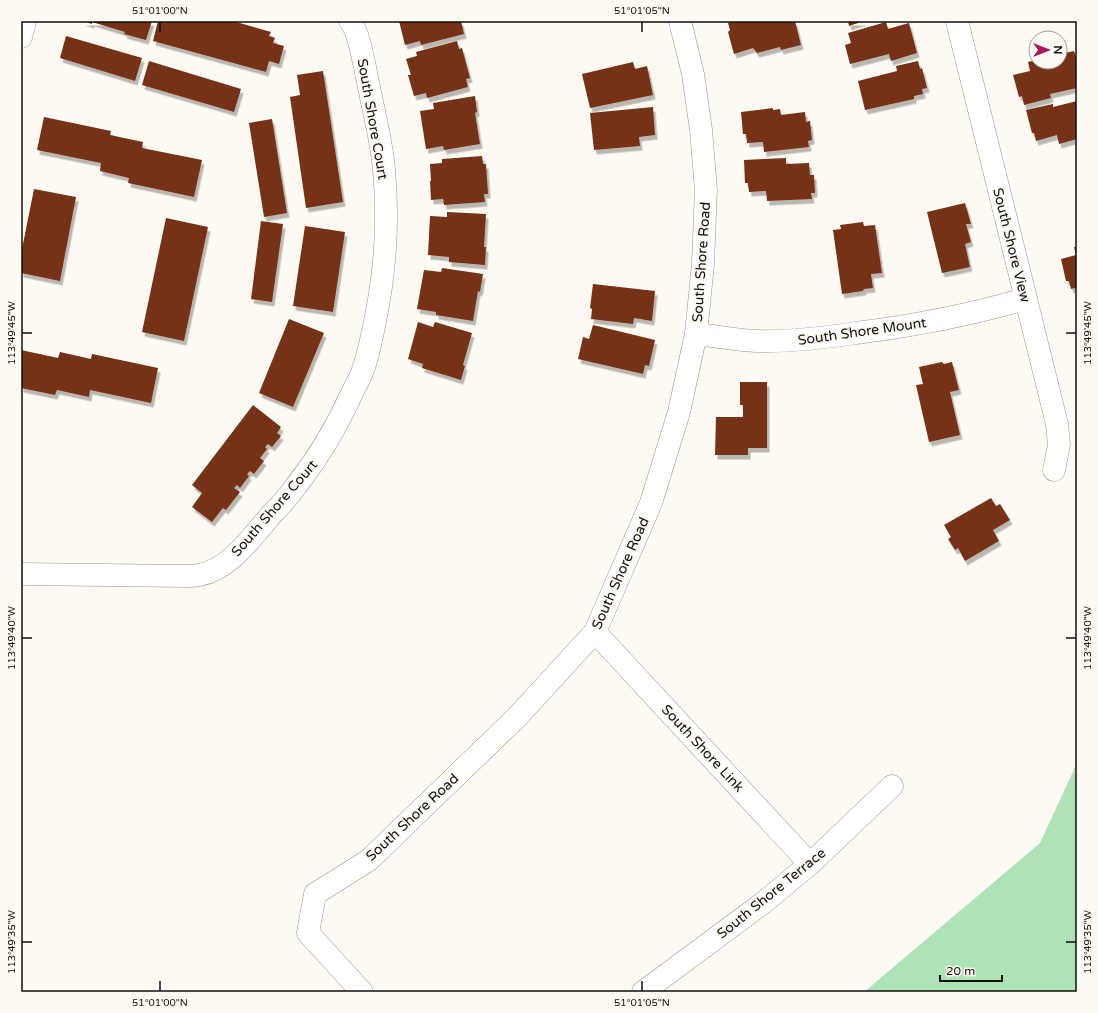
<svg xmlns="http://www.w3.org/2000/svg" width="1098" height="1013" viewBox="0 0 1098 1013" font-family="'Varela Round',sans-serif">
<defs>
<filter id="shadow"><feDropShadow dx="2.5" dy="4.5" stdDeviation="0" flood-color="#0004"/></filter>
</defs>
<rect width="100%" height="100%" fill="#fcfaf2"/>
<!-- green -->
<path fill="#aee3b8" d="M1077,763V992H864L1040,843Z"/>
<!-- building -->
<g fill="#763016" filter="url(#shadow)">
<path d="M83,21H152L146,40L124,34L125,32L92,22V24Z"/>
<path d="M158,21H233L271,32L269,36L275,38L273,43L284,46L279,64L269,61L266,72L153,41Z"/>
<path d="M399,21H461L464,34L421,45L420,41L405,45Z"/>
<path d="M733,21H795L801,45L781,50L780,47L757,53L753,48L734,54L728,32L730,30L728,23Z"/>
<path d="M848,21H864L849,26Z"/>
<path d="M886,22L888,29L909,23L917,53L891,61L889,54L850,64L845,45L851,43L848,33Z"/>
<path d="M66,36L142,58L135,81L60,58Z"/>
<path d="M457,41L459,49L462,48L470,78L466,79L468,87L427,98L426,93L414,96L408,75H411L406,59L417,56L416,52Z"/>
<path d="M1074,51L1077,60V88L1050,94L1051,98L1024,105L1022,96L1019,97L1013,75L1030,71L1028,62L1036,60V62H1060V54Z"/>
<path d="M149,61L241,89L234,112L142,85Z"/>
<path d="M918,61L920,69L922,68L927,88L922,89L923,94L914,96V99L865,110L858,81L897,71L896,66Z"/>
<path d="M633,62L635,69L647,66L653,95L590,108L582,74Z"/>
<path d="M323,71L343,202L306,208L290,97L300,95L297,75Z"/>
<path d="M475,96L477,112L475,113L480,144L444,150L443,146L426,149L420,111L434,109L433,103Z"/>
<path d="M1077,101V139L1059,144L1057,135L1036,141L1034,133H1032L1026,110L1053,104V107Z"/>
<path d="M653,107L655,135L639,137L640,146L594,150L590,113Z"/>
<path d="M773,108V110L780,109L781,115L805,112L806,122L810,121L812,140L808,141L809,147L764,152L763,142L747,143L746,134H743L741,112Z"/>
<path d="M44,117L111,131L110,135L143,142L142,148L202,160L194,197L128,183L129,178L100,171L101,163L37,150Z"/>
<path d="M272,119L287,213L264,217L249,123Z"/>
<path d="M482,156L483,164H486L488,194H484L485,202L444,205L443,199L431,200L430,181H431L430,164L442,163V159Z"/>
<path d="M786,158V164L809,163L810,175H814L815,193H811L812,199L767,201L766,191L749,192L748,183H745L744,160Z"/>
<path d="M34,189L76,197L60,281L21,273V254Z"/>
<path d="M965,203L971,224H966L971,242L965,244L970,267L942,273L927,212Z"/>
<path d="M447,212L486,214L484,247H486L485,265L449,262V257L428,255L430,216L447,217Z"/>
<path d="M166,218L208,227L184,341L142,332Z"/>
<path d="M261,221L283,224L272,302L251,299Z"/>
<path d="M863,222L864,226L875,225L882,273L871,274L873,288L864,289L863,291L842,294L833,230L841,229L840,225Z"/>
<path d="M305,226L345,232L333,312L293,306Z"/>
<path d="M1074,247H1077V290L1075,288L1071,289L1069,281H1066L1061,259L1076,255Z"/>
<path d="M442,268L483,274L480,292L478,291L473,321L436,315V312L417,309L424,270L441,272Z"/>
<path d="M593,284L655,291L652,321L634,318L633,324L591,319L592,309L590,308Z"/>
<path d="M289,319L324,333L293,407L259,393Z"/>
<path d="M418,322L433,327L435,322L472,333L463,365L465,366L461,380L422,368L423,364L408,359Z"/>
<path d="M593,325L655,340L649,366L645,365L643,374L578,359L583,337L589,339Z"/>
<path d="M21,350L58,358L60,352L91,359L92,354L158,368L151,403L90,390L89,397L57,390L55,395L21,388Z"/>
<path d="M942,362L944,364L952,362L959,390L950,392L960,435L929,442L916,385L923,384L919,367Z"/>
<path d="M740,382H767V448H748V455H715L716,417H743V405H740Z"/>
<path d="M253,405L281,427L277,433L281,436L272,447L268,444L265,447L267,449L260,458L264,461L254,474L250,471L247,474L249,476L240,488L237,485L234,488L240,492L226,510L223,508L212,522L192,507L202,493L192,485Z"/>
<path d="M991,498L996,506L1000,504L1010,520L993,530L999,541L965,561L958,548L955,550L948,539L951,537L944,525Z"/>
</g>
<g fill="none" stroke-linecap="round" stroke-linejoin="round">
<defs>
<g id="minor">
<path d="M957,21L1057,424L1059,445L1054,470"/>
<path d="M21,37L25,21"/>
<path d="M696,334C716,336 736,340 756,341C790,342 823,338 856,333C913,326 970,315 1025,299"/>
<path d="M21,574L186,576C190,576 194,576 199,575C229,570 252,537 271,515C280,506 289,496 296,486C319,457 337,426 352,393C356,385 360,378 363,370C368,356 371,341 374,326C385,275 389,223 384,170C382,144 375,117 370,92C366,75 360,32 350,21"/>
<path d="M595,632L810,864"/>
<path d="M362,992L308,933L315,894L369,860L517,717L595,632L651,503L679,412L696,334L703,264L706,190L701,130L693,74L680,21"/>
<path d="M643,992L763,903L810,864L892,786"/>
</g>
</defs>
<!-- minor casing -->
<use href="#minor" stroke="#97958d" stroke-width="23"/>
<!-- minor -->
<use href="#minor" stroke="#fff" stroke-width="22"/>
</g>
<!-- ticks -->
<path fill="none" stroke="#100f0c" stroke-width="1.5" d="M160,22V32M642,22V32M22,333H32M1066,333H1076M22,638H32M1066,638H1076M22,942H32M1066,942H1076M160,981V991M642,981V991"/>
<g text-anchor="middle" stroke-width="4" stroke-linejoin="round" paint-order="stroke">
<!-- street labels -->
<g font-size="14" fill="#100f0c" stroke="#fcfaf2">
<text transform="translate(373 119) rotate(80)" y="5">South Shore Court</text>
<text transform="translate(1012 245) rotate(76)" y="5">South Shore View</text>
<text transform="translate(701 262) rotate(-86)" y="5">South Shore Road</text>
<text transform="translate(862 331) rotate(-8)" y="5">South Shore Mount</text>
<text transform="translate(274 508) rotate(-49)" y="5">South Shore Court</text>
<text transform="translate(620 573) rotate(-66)" y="5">South Shore Road</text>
<text transform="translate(703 748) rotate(47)" y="5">South Shore Link</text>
<text transform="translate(412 817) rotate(-43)" y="5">South Shore Road</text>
<text transform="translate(771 893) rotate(-39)" y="5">South Shore Terrace</text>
</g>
</g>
<!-- border -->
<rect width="1098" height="1013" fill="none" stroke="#fcfaf2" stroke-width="44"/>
<!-- north arrow -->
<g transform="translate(1048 50) rotate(90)"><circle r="19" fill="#fcfaf2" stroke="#9e9c96"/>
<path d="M0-3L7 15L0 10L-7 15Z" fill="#a81855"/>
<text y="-6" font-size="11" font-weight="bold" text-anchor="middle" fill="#100f0c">N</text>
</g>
<!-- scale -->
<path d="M940 975v6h62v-6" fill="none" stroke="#100f0c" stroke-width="2"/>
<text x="946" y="975" font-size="12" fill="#100f0c" stroke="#fcfaf2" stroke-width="3" paint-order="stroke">20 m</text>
<rect x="22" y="22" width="1054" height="969" fill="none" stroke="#100f0c" stroke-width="1.5"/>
<g font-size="10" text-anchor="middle" fill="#100f0c">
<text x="160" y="14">51°01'00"N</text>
<text x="642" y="14">51°01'05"N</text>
<text transform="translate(1087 333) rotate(-90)" y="4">113°49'45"W</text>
<text transform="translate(11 333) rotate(-90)" y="4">113°49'45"W</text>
<text transform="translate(11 638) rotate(-90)" y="4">113°49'40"W</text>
<text transform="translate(1087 638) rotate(-90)" y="4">113°49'40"W</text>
<text transform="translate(11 942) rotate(-90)" y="4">113°49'35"W</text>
<text transform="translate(1087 942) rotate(-90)" y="4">113°49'35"W</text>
<text x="160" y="1006">51°01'00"N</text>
<text x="642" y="1006">51°01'05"N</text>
</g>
</svg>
